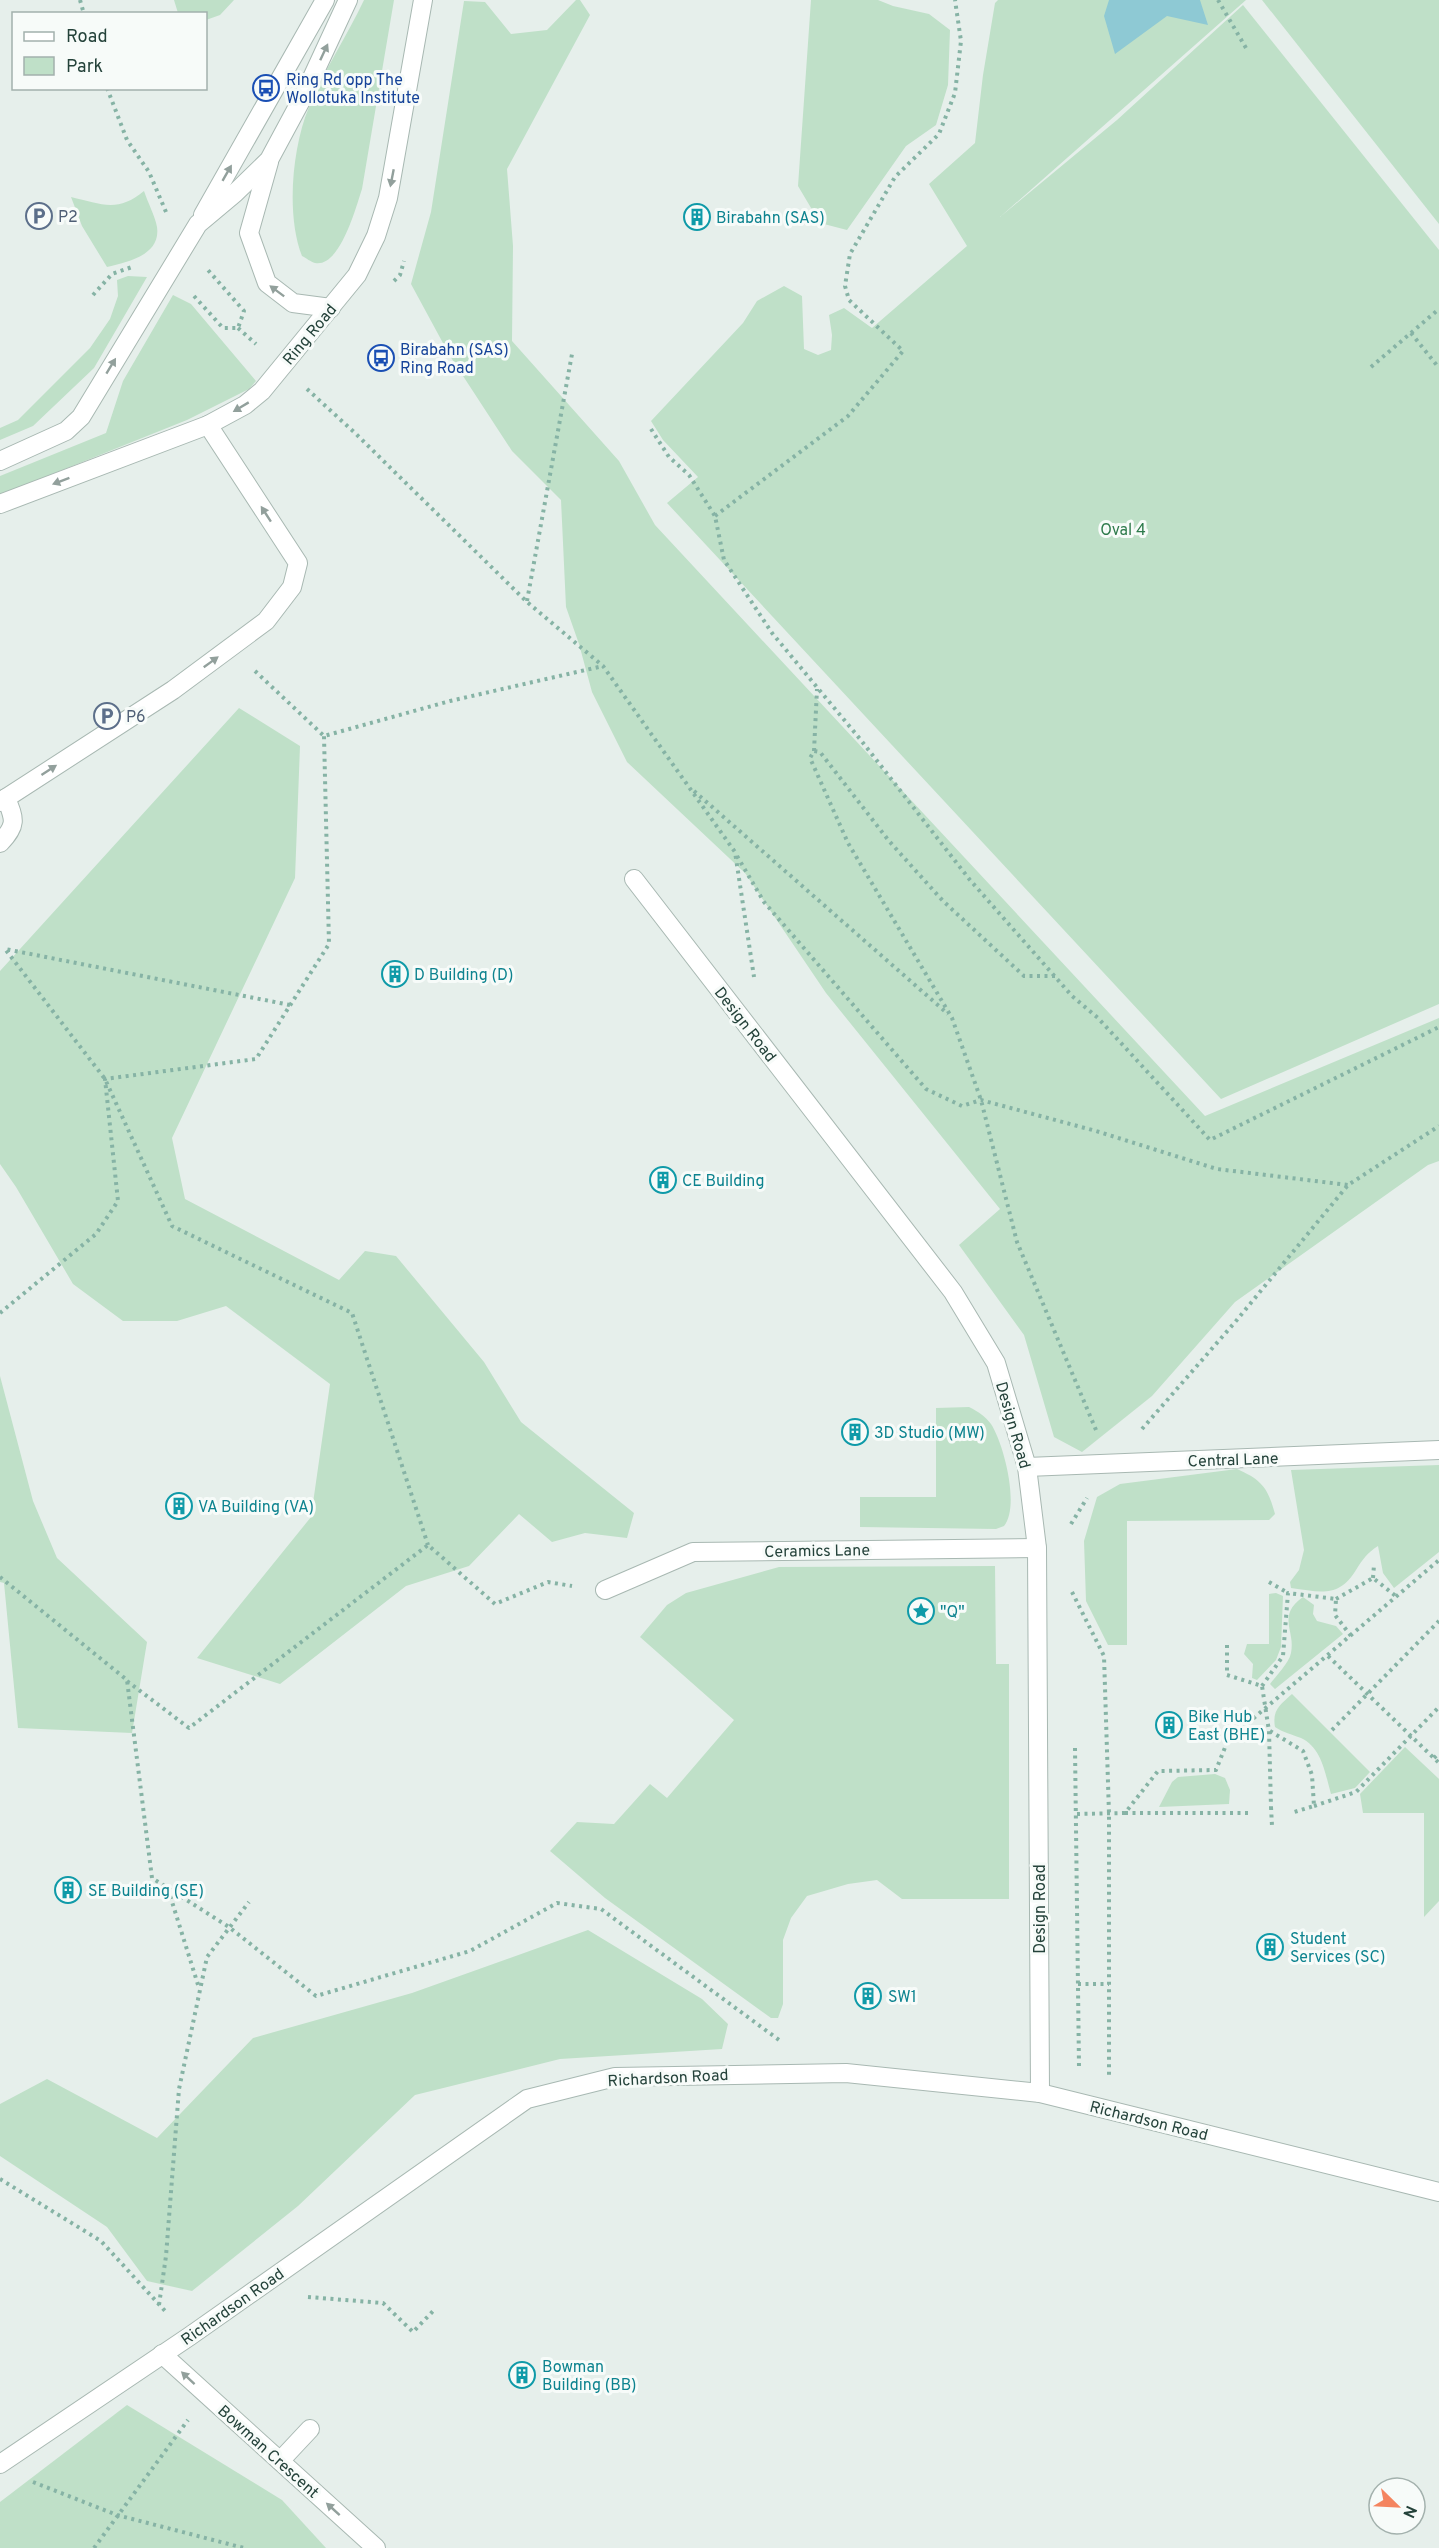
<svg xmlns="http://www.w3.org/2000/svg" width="1439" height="2548" viewBox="0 0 1439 2548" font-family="Overpass,sans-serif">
<rect width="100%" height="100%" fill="#e6efeb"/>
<!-- green -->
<g fill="#bfe0c8">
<path d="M174,0H234L220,15L206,20V14L178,13Z"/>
<path d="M364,0H394L362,189C356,207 340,268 315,263C311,262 306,258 302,256C286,215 292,148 309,107C324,70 347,36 364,0Z"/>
<path d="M576,0H580L590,15L507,169L513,246L512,341L619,461L655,525L1205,1116L1439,1018V1161L1428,1165L1235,1302L1152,1396L1082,1452L1054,1437L1024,1335L959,1245L1000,1209L826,993L745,873L627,762L592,692L579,644L566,607L561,500L512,451L450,356L411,284L431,212L464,1L485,2L511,34L547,30Z"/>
<path d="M811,0H878L893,6L929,14L950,30L948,85L936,125L906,146L847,230L820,223L798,186Z"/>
<path d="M998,0H1246L1000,217L1117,120L1243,5L1439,250V1004L1221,1099L667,503L698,477L663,440L651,421L743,323L757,301L784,286L802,296L804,349L818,355L831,350L832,335L829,315L844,308L872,328L967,246L929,184L975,143L983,75L995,3Z"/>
<path d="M1262,0H1439V224Z"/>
<path d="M144,191C148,203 155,216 157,227C161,255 128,262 107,267L82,226L71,197C101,204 118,213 144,191Z"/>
<path d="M128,276L147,277L94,368L33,426L0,440V428L18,420L90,348L110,319L118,296L117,280Z"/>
<path d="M173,295L191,304L256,381L249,389L187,420L0,495V476L106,433L123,381Z"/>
<path d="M239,708L300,746L295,878L172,1138L185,1199L339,1280L365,1251L396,1256L484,1362L521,1422L634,1513L627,1538L585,1533L552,1542L519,1514L469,1566L406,1586L280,1684L197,1658L311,1517L330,1384L226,1306L177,1321H123L73,1284L16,1187L0,1164V971Z"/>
<path d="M0,1376L33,1501L57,1558L147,1642L132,1733L18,1728L4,1583L0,1582Z"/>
<path d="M969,1407C979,1412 985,1416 991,1424C1004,1444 1020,1507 1004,1526L996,1529L860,1527V1497H936V1408Z"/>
<path d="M1439,1465V1552L1394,1588L1383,1573L1378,1546C1367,1553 1363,1559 1356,1570C1339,1598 1321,1592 1291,1588L1290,1582L1299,1570L1304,1550L1291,1470Z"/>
<path d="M1237,1469C1262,1480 1268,1488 1275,1514L1269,1520L1127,1521V1645H1108L1086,1601L1084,1541L1097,1497L1120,1484Z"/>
<path d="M995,1566L996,1664H1009V1899H902L877,1880L848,1884L807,1896L791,1918L783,1940V2004L778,2018H771L605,1898L550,1851L577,1822L614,1824L650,1784L667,1798L734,1720L640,1637L667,1605L686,1593L779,1567Z"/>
<path d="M1276,1593L1283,1596L1281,1647L1276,1660L1257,1680L1252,1678L1253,1664L1244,1654L1247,1644H1269V1594Z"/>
<path d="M1303,1597L1314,1605L1313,1614L1317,1621L1336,1626L1343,1634L1275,1689L1270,1684C1276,1676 1289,1663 1291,1653C1296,1631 1276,1616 1303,1597Z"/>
<path d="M1292,1694L1370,1772L1355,1788L1331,1794C1325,1773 1322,1748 1301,1738C1291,1734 1284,1733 1275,1727C1272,1710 1280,1705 1292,1694Z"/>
<path d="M1405,1747L1439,1779V1901L1424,1917V1813H1363L1360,1794Z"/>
<path d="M1215,1774L1225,1778L1230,1790L1229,1804L1159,1807L1172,1782L1178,1777Z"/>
<path d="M588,1930L702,1999L728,2024L722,2049L560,2059L415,2095L298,2206L192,2291L147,2281L107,2227L0,2156V2104L47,2079L157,2138L253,2038L412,1993Z"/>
<path d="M127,2405L282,2500L326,2548H0V2502Z"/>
</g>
<!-- water -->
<path fill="#8ec9d4" d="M1109,0H1200L1208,25L1167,16L1115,54L1104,16Z"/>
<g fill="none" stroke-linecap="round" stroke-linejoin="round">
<defs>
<g id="minor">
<path d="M269,162L249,233L267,283L293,303L331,308"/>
<path d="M203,215L325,0"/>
<path d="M0,461L66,431L81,417L198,224L235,193L269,160L304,95L348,0"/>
<path d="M0,504L208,425L245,405L262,391L357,275L376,236L388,198L423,0"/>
<path d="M0,802L173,690L266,621L292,587L298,563L208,425"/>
<path d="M0,843C17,825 15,820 6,798"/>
<path d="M634,879L953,1292L996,1363L1027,1467L1037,1548L1040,2093"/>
<path d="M1027,1467L1439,1450"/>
<path d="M605,1590L693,1552L1037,1548"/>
<path d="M162,2354L376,2548"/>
<path d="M280,2461L310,2429"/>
<path d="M0,2464L190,2336L527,2099L615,2077L846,2073L1040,2093L1439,2192"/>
</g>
</defs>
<!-- minor casing -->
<use href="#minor" stroke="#a8b8b2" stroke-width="20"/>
<!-- path -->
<g stroke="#86b3a5" stroke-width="4" stroke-dasharray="3 4.5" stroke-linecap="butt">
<path d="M80,0L84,14"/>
<path d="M1218,0L1246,48"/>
<path d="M107,88L127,140L149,172L166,212"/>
<path d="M394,281L400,275L404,261"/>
<path d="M93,295L112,274L132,267"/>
<path d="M194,296L223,328H238L244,311L208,270"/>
<path d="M238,328L256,344"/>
<path d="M1411,333L1439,368"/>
<path d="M1371,367L1439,309"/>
<path d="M307,389L355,433L527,602L603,666L735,852L754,977"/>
<path d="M651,429L669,457L689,475L715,516L724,560L772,633L860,739L970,880L1072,996L1098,1018L1210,1140L1439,1027"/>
<path d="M715,516L848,416L903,351L849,300L845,286L850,254L895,177L939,134L955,93L961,41L955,0"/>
<path d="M527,601L572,354"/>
<path d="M255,671L324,736L450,701L603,666"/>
<path d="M814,751L817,689"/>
<path d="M694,791L948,1014"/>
<path d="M737,856L764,902L926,1089L962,1106L981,1100L1096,1131L1217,1169L1348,1185"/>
<path d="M1055,976H1024L943,901L889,841L820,752L814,751L810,758L848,843L952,1018L981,1100L1017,1242L1096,1430"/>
<path d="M290,1005L5,949L105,1079L172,1226L352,1313L428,1545"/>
<path d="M0,1313L96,1234L118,1201L105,1079L256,1059L329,944L324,736"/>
<path d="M1142,1429L1236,1321L1348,1185L1439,1126"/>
<path d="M1071,1524L1087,1498"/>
<path d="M0,1577L127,1680L152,1878L229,1927L316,1996L470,1951L557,1903L601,1909L779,2040"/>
<path d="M1373,1578L1374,1565"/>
<path d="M1269,1582L1288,1593"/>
<path d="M1072,1592L1104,1656L1109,1814V2075"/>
<path d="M1336,1599L1373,1578L1397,1597"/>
<path d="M1227,1645V1675L1262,1686L1269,1731L1271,1807"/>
<path d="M1328,1656L1439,1763"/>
<path d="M127,1681L189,1728L428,1545L495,1604L548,1582L572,1586"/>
<path d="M1262,1686L1283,1656L1288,1593L1336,1599L1335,1615L1351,1636"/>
<path d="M1332,1730L1439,1621"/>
<path d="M1270,1731L1303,1751L1312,1775L1314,1806L1291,1813"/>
<path d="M1075,1748L1079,2067"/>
<path d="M1434,1758L1439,1753"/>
<path d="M1314,1806L1356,1792L1439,1707"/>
<path d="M1125,1813H1250"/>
<path d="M1077,1814L1125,1813L1158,1771L1216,1770L1228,1740L1439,1560"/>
<path d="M168,1889L199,1988"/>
<path d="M1078,1984H1109"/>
<path d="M0,2179L101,2241L166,2312"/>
<path d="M308,2297L383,2303L413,2332L435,2309"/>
<path d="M159,2305L166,2256L179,2089L207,1957L249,1902"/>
<path d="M33,2482L117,2515L244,2548"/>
<path d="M94,2548L188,2420"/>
</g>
<!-- minor -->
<use href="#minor" stroke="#fff" stroke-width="18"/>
<!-- path-bridge -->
<path stroke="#86b3a5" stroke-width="4" stroke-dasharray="3 4.5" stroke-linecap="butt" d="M1271,1807L1272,1826"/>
</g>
<!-- one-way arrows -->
<defs><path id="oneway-solid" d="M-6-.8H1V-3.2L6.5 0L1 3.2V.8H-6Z" transform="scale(1.5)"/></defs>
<g fill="#92a09c">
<use href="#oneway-solid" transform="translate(324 52) rotate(-65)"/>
<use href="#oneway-solid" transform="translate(227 173) rotate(-60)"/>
<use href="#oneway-solid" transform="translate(392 178) rotate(101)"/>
<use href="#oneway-solid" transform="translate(277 291) rotate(-143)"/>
<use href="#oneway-solid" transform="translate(111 366) rotate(-59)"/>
<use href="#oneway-solid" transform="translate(241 407) rotate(149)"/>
<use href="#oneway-solid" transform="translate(61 481) rotate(159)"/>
<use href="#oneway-solid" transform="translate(266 514) rotate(-123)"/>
<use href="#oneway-solid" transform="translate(211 662) rotate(-36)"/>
<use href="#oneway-solid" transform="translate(49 770) rotate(-33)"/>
<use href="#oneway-solid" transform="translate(188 2378) rotate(-137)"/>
<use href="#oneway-solid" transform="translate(333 2509) rotate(-138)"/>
</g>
<!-- icons -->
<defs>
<symbol id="bus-ring" viewBox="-11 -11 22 22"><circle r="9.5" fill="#f7fbf9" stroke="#1a4fb4" stroke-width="1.5"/><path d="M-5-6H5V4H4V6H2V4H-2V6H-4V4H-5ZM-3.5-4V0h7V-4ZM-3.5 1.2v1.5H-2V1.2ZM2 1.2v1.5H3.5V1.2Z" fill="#1a4fb4"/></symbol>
<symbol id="parking-ring" viewBox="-11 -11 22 22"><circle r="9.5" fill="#f7fbf9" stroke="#5c6f8a" stroke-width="1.5"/><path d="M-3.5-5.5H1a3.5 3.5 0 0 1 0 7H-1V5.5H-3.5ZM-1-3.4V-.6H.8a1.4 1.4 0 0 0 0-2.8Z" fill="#5c6f8a"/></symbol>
<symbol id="building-ring" viewBox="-11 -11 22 22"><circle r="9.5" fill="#f7fbf9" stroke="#0f9aa8" stroke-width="1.5"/><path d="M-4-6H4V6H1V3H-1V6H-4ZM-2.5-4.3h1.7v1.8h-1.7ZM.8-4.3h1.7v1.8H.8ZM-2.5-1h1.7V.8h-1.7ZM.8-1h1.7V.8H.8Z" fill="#0f9aa8"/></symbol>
<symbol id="sight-ring" viewBox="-11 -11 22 22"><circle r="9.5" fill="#f7fbf9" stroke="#0f9aa8" stroke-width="1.5"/><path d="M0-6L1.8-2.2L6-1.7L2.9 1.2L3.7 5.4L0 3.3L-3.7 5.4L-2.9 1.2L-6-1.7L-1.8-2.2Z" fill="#0f9aa8"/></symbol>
</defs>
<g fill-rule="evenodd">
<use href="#bus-ring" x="251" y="73" width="30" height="30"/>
<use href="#parking-ring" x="24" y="201" width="30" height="30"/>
<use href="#building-ring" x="682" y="202" width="30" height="30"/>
<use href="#bus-ring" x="366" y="343" width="30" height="30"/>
<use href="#parking-ring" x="92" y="701" width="30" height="30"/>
<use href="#building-ring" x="380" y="959" width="30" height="30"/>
<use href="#building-ring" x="648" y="1165" width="30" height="30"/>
<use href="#building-ring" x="840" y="1417" width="30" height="30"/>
<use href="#building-ring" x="164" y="1491" width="30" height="30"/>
<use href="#sight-ring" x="906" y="1596" width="30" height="30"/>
<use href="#building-ring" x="1154" y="1710" width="30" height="30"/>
<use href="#building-ring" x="53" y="1875" width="30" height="30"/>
<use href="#building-ring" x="1255" y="1932" width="30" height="30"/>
<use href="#building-ring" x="853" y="1981" width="30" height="30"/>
<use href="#building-ring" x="507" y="2360" width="30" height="30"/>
</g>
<g text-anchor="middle" stroke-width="6" stroke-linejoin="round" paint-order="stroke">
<!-- transit labels -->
<g font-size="16" fill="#164399" stroke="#f7fbf9" text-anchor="start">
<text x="286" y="85">Ring Rd opp The<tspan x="286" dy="18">Wollotuka Institute</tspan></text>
<text x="400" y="355">Birabahn (SAS)<tspan x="400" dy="18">Ring Road</tspan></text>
</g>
<!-- service labels -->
<g font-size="16" fill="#4e5e75" stroke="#f7fbf9" text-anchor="start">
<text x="58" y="222">P2</text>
<text x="126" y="722">P6</text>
</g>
<!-- culture labels -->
<g font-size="16" fill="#0d838f" stroke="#f7fbf9" text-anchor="start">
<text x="716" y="223">Birabahn (SAS)</text>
<text x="414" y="980">D Building (D)</text>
<text x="682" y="1186">CE Building</text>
<text x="874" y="1438">3D Studio (MW)</text>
<text x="198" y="1512">VA Building (VA)</text>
<text x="940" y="1617">"Q"</text>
<text x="1188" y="1722">Bike Hub<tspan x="1188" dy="18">East (BHE)</tspan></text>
<text x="88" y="1896">SE Building (SE)</text>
<text x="1290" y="1944">Student<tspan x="1290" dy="18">Services (SC)</tspan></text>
<text x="888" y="2002">SW1</text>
<text x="542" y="2372">Bowman<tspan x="542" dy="18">Building (BB)</tspan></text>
</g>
<!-- street labels -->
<g font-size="16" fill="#24423a" stroke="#f7fbf9">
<text transform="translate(309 334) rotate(-50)" y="6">Ring Road</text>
<text transform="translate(746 1024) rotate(52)" y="6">Design Road</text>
<text transform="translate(1014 1425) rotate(74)" y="6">Design Road</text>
<text transform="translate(1233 1459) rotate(-2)" y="6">Central Lane</text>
<text transform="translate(817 1550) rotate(-1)" y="6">Ceramics Lane</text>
<text transform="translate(1039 1909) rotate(-90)" y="6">Design Road</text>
<text transform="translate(668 2077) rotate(-3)" y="6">Richardson Road</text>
<text transform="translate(1149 2120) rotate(14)" y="6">Richardson Road</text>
<text transform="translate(232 2306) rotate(-35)" y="6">Richardson Road</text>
<text transform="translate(269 2451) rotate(42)" y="6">Bowman Crescent</text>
</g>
<!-- park labels -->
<g font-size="16" fill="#2d7a4b" stroke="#f7fbf9">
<text x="1123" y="535">Oval 4</text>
</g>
</g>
<!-- legend -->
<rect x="12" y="12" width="195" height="78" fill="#f7fbf9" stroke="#a3b1ad" stroke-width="1.5"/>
<rect x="24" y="32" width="30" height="9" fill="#ffffff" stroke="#a3b1ad" stroke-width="1.5"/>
<text x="66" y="42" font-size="18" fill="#24423a">Road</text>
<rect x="24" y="57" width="30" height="18" fill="#bfe0c8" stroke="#a3b1ad" stroke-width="1.5"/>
<text x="66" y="72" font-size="18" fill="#24423a">Park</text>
<!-- north arrow -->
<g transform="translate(1397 2506) rotate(114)"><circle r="28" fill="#f7fbf9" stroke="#a3b1ad" stroke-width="1.5"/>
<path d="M0-4.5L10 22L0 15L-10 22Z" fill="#f4845f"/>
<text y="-9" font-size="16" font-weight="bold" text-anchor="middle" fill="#24423a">N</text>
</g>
</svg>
